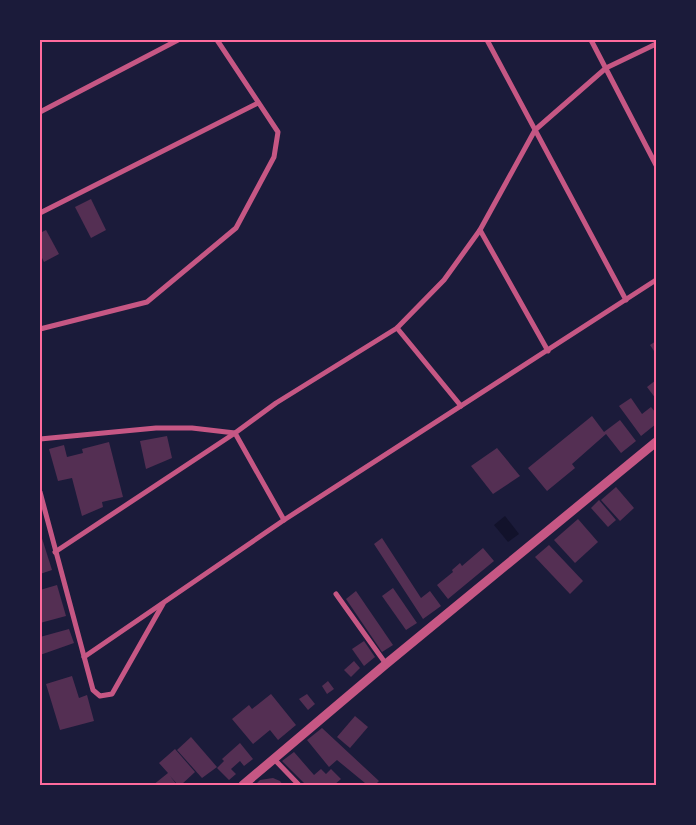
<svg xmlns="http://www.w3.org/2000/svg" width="696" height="825" viewBox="0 0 696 825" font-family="'Nunito Sans',sans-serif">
<rect width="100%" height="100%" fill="#1b1b3a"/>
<!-- water -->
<path fill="#12122b" d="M505,516L519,534L508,542L494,525Z"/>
<!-- building -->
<g fill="#542f53">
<path d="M91,199L106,230L91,238L75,207Z"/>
<path d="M46,230L59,254L44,262L40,254V233Z"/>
<path d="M656,341V354L650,345Z"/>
<path d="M656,380V399L647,387Z"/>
<path d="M631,398L642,414L651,407L656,413V424L641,436L619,406Z"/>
<path d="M592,416L604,432L620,420L636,441L621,453L606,434L572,464L575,468L547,491L528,468Z"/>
<path d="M167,436L172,458L146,469L140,441Z"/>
<path d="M109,442L123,497L102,502L103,507L82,516L72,478L58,481L49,449L64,445L67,457L83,453L82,449Z"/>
<path d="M497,448L520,476L493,494L471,466Z"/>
<path d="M616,487L634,508L620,521L601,500Z"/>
<path d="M599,500L616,520L608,527L591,508Z"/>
<path d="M578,519L598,542L575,563L554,540Z"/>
<path d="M40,532L52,570L40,574Z"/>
<path d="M382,538L421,598L430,591L441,606L423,619L374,544Z"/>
<path d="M549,545L583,581L570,594L535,557Z"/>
<path d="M483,548L494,561L448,599L437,585L453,572L452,570L460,563L462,566Z"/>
<path d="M57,585L66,616L40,623V590Z"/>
<path d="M393,588L417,623L406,630L382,596Z"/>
<path d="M356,591L393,645L382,652L346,599Z"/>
<path d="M69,629L74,643L40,655V637Z"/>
<path d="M364,641L375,657L364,666L352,649Z"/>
<path d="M354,661L360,668L351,677L344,670Z"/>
<path d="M72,676L79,698L87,695L94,721L60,730L46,684Z"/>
<path d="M328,681L334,689L327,694L322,686Z"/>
<path d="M271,694L296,725L278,740L270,730L253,744L232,719L249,705L252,709Z"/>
<path d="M307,694L315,704L308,710L299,699Z"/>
<path d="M355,716L368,727L350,748L337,737Z"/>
<path d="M322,728L379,781L375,785H363L365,783L337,760L329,767L307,740Z"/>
<path d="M191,737L217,767L202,778L177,750Z"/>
<path d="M240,743L253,759L244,766L240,761L231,769L236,774L229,780L217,768L224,761L222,759Z"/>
<path d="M175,749L195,772L181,785H178L170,776L177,785H153L168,773L159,763Z"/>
<path d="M294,752L314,775L321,769L326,774L331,769L341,779L334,785H306L282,761Z"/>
<path d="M273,778L280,781L283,785H255L260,780Z"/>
</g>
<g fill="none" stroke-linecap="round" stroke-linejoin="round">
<!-- minor -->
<g stroke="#c65784" stroke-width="5">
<path d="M487,40L626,300"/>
<path d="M591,40L656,165"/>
<path d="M40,112L178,40"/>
<path d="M40,213L258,103"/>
<path d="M480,230L548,351"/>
<path d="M397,328L461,406"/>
<path d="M40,329L147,302L236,228L274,157L278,132L217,40"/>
<path d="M40,439L156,428H192L235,433L284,520"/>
<path d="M40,492L93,690L100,696L112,694L163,604"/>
<path d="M55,552L235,433L276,403L397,328L444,280L480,230L535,130L606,68L656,44"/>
<path d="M336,594L386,664"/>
<path d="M84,657L284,520L656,280"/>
<path d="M274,759L299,785"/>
</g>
<!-- tertiary -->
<path stroke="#c65784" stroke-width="9" d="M243,785L386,664L656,442"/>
</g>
<!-- border -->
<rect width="696" height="825" fill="none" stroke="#1b1b3a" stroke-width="82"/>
<rect x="41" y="41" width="614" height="743" fill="none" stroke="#ff6b9d" stroke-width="2"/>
</svg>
